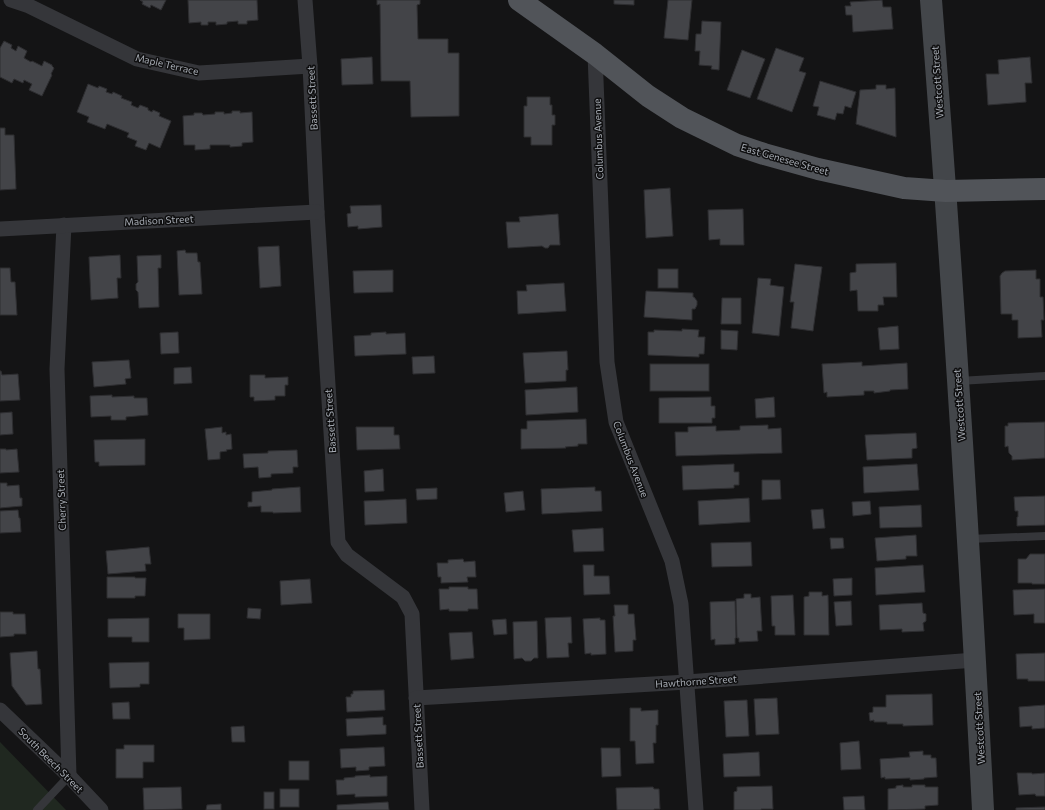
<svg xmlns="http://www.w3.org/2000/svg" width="1045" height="810" viewBox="0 0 1045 810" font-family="Commissioner,sans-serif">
<rect width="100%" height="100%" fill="#141415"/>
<!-- green -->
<path fill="#202820" d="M0,742L66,810H0Z"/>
<!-- building -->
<g fill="#434448" stroke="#2e2e31">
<path d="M140,0H166L161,10L151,5L150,8L142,4L143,2Z"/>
<path d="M188,0H257L258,20L247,21V24H238V21L227,22V24L216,25V22H208V25H201V22L189,23Z"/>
<path d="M377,0H420V4L417,5L418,39H448V53H459V116L411,117L410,81H381L380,4L377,5Z"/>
<path d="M614,0H634V5L614,4Z"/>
<path d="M668,0H692L688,40L664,38Z"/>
<path d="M882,0L883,7H891L893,29L853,32L852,15H846L845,6H851L850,2Z"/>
<path d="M702,21L721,22L719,70L711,69L712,66L699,65L700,51H695L696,34H701Z"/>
<path d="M4,41L12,45L11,48L16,51L18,46L27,51L24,58L31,62L32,61L42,66L44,61L52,65V66L54,68L51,74L52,75L42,96L29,90L32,84L24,80L23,83L14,79L12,83L0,77V48Z"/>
<path d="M776,48L804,58L799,71L806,73L792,112L757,99Z"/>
<path d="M742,50L765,59L750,98L727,90Z"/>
<path d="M372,57L373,84L342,85L341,59Z"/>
<path d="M1030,57L1032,83H1025L1026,102L988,105L986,74H999L998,60Z"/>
<path d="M820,81L856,92L851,108L845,106L843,114L837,113L835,120L817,115L819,107L813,106Z"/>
<path d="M88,84L98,88L99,86L107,89L106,92L112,94L113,92L122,96L121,98L132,102L131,105L138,108L140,105L148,108V110L152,112L153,110L160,113L159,116L171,121L160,148L149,143L146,150L135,146L137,141L127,137L129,133L107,124L105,129L87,122L89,117L77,112Z"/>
<path d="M876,85H886V89L895,88L896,137L856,124L860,90L876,89Z"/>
<path d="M527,97H550V105H552V115H555V125H552V145H531V137H524V106H527Z"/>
<path d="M232,111H240V113L252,112L253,142L242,143V146L230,147V145H210V149L195,150V145H184L183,116L194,115V113H202L203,115L215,114V112H224V114L232,113Z"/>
<path d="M0,128H5V135H14L16,189L0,190Z"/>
<path d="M670,188L673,236L646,238L644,190Z"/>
<path d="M381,205L382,227L358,229V226L348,227L347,214L351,213L350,206Z"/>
<path d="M743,209L744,245H720V239L709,240L708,210Z"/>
<path d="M558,214L560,245H550L548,248H545L542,246L508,248L506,222H520L519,217Z"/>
<path d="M279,246L281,286L260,288L258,247Z"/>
<path d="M185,250L186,253H197L198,262H200L202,294L179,295L177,251Z"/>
<path d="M120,255L121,278H117L118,298L91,300L89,257Z"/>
<path d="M161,255V268H158L159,307L139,308L138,292L136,290V284L138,282L137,256Z"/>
<path d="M896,263L897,297H883L884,305H878V311H858L857,290L850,291V273L856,272V264Z"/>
<path d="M795,264L822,267L813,331L791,328L794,302H790Z"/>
<path d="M0,268H10L11,282H15L17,315H0Z"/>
<rect x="658" y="269" width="20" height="19"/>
<path d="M393,270V292L354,293L353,271Z"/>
<path d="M1036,270V279H1040V297H1043L1044,320H1041L1042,337L1018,338V320H1012V314H1001L1000,276L1002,273L1005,271Z"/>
<path d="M758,278L771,279L770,285L784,287L779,336L752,333Z"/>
<path d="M564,283L566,311L518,314L517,291H527L526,285Z"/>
<path d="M646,291L693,293V297H694L697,301V305L695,309H692V320L644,317Z"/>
<path d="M722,298H741V324H721Z"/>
<path d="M898,326L899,349L880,350L878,328Z"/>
<path d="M682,329L699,330L698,337H705L704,354H699V357L648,355V332H654V330L682,331Z"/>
<path d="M721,330L738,331L737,350L721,349Z"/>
<path d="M178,332L179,353L161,354L160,333Z"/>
<path d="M386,332V334L405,333L406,354L355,356L354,336L371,335V333Z"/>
<path d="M567,351L568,370H566V381L525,383L523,353Z"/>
<path d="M434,356L435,373L413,374L412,357Z"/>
<path d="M129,360L131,378L125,379L126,384L94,387L92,362Z"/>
<path d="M862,362V366L907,363L908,389L890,390V391L874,393V391H864V395L827,397V392L824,393L822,364Z"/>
<rect x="650" y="364" width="59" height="27"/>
<path d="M191,367L192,383L174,384V368Z"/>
<path d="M0,371H1L2,375L18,374L20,400L0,401Z"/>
<path d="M250,375H265V378L288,377V385H285V396H275V400L254,401V397H250Z"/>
<path d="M577,387L578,412L526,415L525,390Z"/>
<path d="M112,395V397L134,396V398H147L148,415L126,417V420H111V416L91,417L90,396Z"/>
<path d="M711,397V406H715V418H712V423H659V398Z"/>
<path d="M774,397L775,417L756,418L755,399Z"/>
<path d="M12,412L13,434L0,435V413Z"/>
<path d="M586,419L587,444H578V446L565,447L566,448L521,449V429H527V421Z"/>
<path d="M1045,422V458L1012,460V456L1009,453L1008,446L1005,447V426H1008V423Z"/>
<path d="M768,425V429L781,428L782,453L676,456L675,432H688V427L716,426V431L740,430V426Z"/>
<path d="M222,427V433L226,432V435L231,434L232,449L226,450L227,451L220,452V459L208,460L205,429Z"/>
<path d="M356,427H394V435H399L400,449L357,450Z"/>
<path d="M916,433L917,448L912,449V458L867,460L865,435Z"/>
<path d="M145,439V465L99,466V462H95L94,440Z"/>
<path d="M0,449H6V450L17,449L19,472L0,473Z"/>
<path d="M297,450L298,467H293V473L271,474V477L259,478L258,467L244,468L243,454L268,453V451Z"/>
<path d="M734,464V472H739V485H734V488L683,490L682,466Z"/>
<path d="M917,464L919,490L864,493L863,467Z"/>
<path d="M383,469L384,491L365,492L364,471Z"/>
<path d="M762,480H780L781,499L762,500Z"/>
<path d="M0,483H7V486L19,485L20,498H22V506L0,508Z"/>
<path d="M300,487L301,512L273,513V512H261V506L248,507V502H252V492L272,490V489Z"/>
<path d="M595,487V491H601L602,511L542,514L541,489Z"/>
<path d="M437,488V499L417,500L416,489Z"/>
<path d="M523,491L525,510L506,512L504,493Z"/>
<path d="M1045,496V525L1017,526V517H1018V511H1015L1014,497Z"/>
<path d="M749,498L750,522L699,525L698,501Z"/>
<path d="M406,499L407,523L365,525L364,501Z"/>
<path d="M870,501L871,514L853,516L852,502Z"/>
<path d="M921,505L922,527L880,528L879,507Z"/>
<path d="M823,509L825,528L813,529L811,510Z"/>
<path d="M18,510L19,518H20L21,532L0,533V511Z"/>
<path d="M603,528L604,551L574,552L572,530Z"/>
<path d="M916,535L917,556H906V559L877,561L875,538Z"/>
<path d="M830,538H843L844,548L831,549Z"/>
<path d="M751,542L752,566L712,567L711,543Z"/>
<path d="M149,547L151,564H145L146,571L108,574L106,551Z"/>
<path d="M1030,554H1045V584H1032V583H1018V559H1026Z"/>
<path d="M463,559L464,562L475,561L476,577H467L468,582L441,583V577H438L437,563H448V560Z"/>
<path d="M583,565H594V576H609L610,594L584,595Z"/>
<path d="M923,565L925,592L876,595L875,568Z"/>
<path d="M107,577H135V578H146L145,596H135V598H107Z"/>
<path d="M852,578V595L834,596L833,579Z"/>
<path d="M310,579L312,603L281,605L280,581Z"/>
<path d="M449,587H468V589H477L478,609H468V611H449V609L440,610L439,589H449Z"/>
<path d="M1045,589V623H1034V614L1014,615L1013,590Z"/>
<path d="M809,592H822V596L828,595L829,635H804V597L809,596Z"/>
<path d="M744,594H751V598L760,597L762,631H757L758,641L739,642V638H737L736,599L744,598Z"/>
<path d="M793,595L795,635H775V626H772L771,596Z"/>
<path d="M735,601L736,638H735V644L715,645V639L711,640L710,602Z"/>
<path d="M851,601L852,625L836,626L834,602Z"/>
<path d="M922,603L923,613L926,614V621L923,623L924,631L902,632V629L880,630L879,605Z"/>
<path d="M614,605H628V614H634L636,640H633V651L615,652L613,616H615Z"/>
<path d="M248,608L261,609L260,619L247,618Z"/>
<path d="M0,612H13V614H25L26,634H14V636L0,637Z"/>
<path d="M178,614H210V639L184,640V628H178Z"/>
<path d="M571,617L572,643H568L569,657L547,658L545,618Z"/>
<path d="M149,618V642H132V637H108V619Z"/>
<path d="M600,618V620H605L606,654L591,655V653L585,654L583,619Z"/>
<path d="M506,619L507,634L494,635L492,620Z"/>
<path d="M537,621L538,658H534L531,661H525L522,658L514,659L513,622Z"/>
<path d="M472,632L474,658L451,660L449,633Z"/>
<path d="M37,651L38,669H40L42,704L26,705L12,686L10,653Z"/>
<path d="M1045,653V681H1028V679H1017L1016,654Z"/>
<path d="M149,662V684H140V687L110,688L109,663Z"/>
<path d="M384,690L385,710L347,712L346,697H351V694H353V691Z"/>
<path d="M932,694L933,725L903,726V724H887V722H874V720L870,721L869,713L873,712V707H886V695Z"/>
<path d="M777,698L779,734L756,735L754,699Z"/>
<path d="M747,700L749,736L726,737L724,701Z"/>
<path d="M129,702L130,719H113L112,703Z"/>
<path d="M1045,705V728L1032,729V726L1020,727L1019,707Z"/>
<path d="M630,708H641V711L658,710V725H656V743H653L654,763L636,764L635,741H630Z"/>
<path d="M383,717V725H386V734L347,736L346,719Z"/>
<path d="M244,726L245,742H232L231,727Z"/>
<path d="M859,741L861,769L841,770L840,743Z"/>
<path d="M124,745H154V762H143V778H116V749H124Z"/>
<path d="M384,747L385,766L369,767V770L356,771V767L341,768L340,749Z"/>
<path d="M601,748H620L621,776L602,777Z"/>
<path d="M923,751V755H931V758H936L937,777L924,778V779L910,780V778L885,779V777L881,778L880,759L910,757L909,752Z"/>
<path d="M759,752L760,776L724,777L723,754Z"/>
<rect x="289" y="761" width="20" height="19"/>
<path d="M1017,773H1032V774L1045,773V796H1036L1035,794L1019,795Z"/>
<path d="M370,775V777L387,776V796L355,797V794L337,795L336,780H344V778L355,777V776Z"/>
<path d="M903,785V787H912V785H925V787H938V805L925,806V809L888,810V789L896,788V786Z"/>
<path d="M772,786L773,809H761V810H734V792L737,791V787Z"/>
<path d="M181,787L182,809L144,810L143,788Z"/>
<path d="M653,787L654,789H659L660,809H654V810H617L616,788Z"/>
<rect x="280" y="789" width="19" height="18"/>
<rect x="264" y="792" width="10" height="17"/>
<path d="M864,796L865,810H844L843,797Z"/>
<path d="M388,802L389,810H337V805Z"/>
<path d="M221,804V810H206L207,805Z"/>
<path d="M1045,807V810H1016V808Z"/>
</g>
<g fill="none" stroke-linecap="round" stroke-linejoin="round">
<!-- lane -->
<g stroke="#35363a" stroke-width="8">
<path d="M959,381L1045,376"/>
<path d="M968,539L1045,536"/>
<path d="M37,810L69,776"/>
</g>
<!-- street -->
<g stroke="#35363a" stroke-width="15">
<path d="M11,0L29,6L137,59L199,73L310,66"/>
<path d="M305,0L310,66L317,212L338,542L347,555L403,597L412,614L422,810"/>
<path d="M595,54L607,362L616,422L672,561L681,604L696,810"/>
<path d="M64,225L57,369L69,776"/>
<path d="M0,229L317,212"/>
<path d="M416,698L687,682L975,660"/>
<path d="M0,710L69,776L101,810"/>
</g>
<!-- secondary -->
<path stroke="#43464a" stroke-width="22" d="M931,0C952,270 969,540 983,810"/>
<!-- primary -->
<path stroke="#515459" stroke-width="22" d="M519,0L595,54L648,96L682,118L737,145L764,154L818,169L904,188L946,191L1045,189"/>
</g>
<g text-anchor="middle" stroke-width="3" stroke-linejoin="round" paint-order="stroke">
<!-- street labels -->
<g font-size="10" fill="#a7acb4" stroke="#0f0f10">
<text transform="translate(167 64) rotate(13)" y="4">Maple Terrace</text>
<text transform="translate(937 82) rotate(-94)" y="4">Westcott Street</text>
<text transform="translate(312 98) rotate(-93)" y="4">Bassett Street</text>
<text transform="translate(598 139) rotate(-92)" y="4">Columbus Avenue</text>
<text transform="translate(785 159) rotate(16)" y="4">East Genesee Street</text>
<text transform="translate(159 220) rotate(-3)" y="4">Madison Street</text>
<text transform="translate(959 405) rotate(-94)" y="4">Westcott Street</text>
<text transform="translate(330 421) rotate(-94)" y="4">Bassett Street</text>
<text transform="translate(631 459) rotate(69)" y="4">Columbus Avenue</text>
<text transform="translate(61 500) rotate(-92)" y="4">Cherry Street</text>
<text transform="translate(696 681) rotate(-4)" y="4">Hawthorne Street</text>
<text transform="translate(979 728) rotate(-93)" y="4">Westcott Street</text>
<text transform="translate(418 736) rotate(-93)" y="4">Bassett Street</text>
<text transform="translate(51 760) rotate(45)" y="4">South Beech Street</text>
</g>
</g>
</svg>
